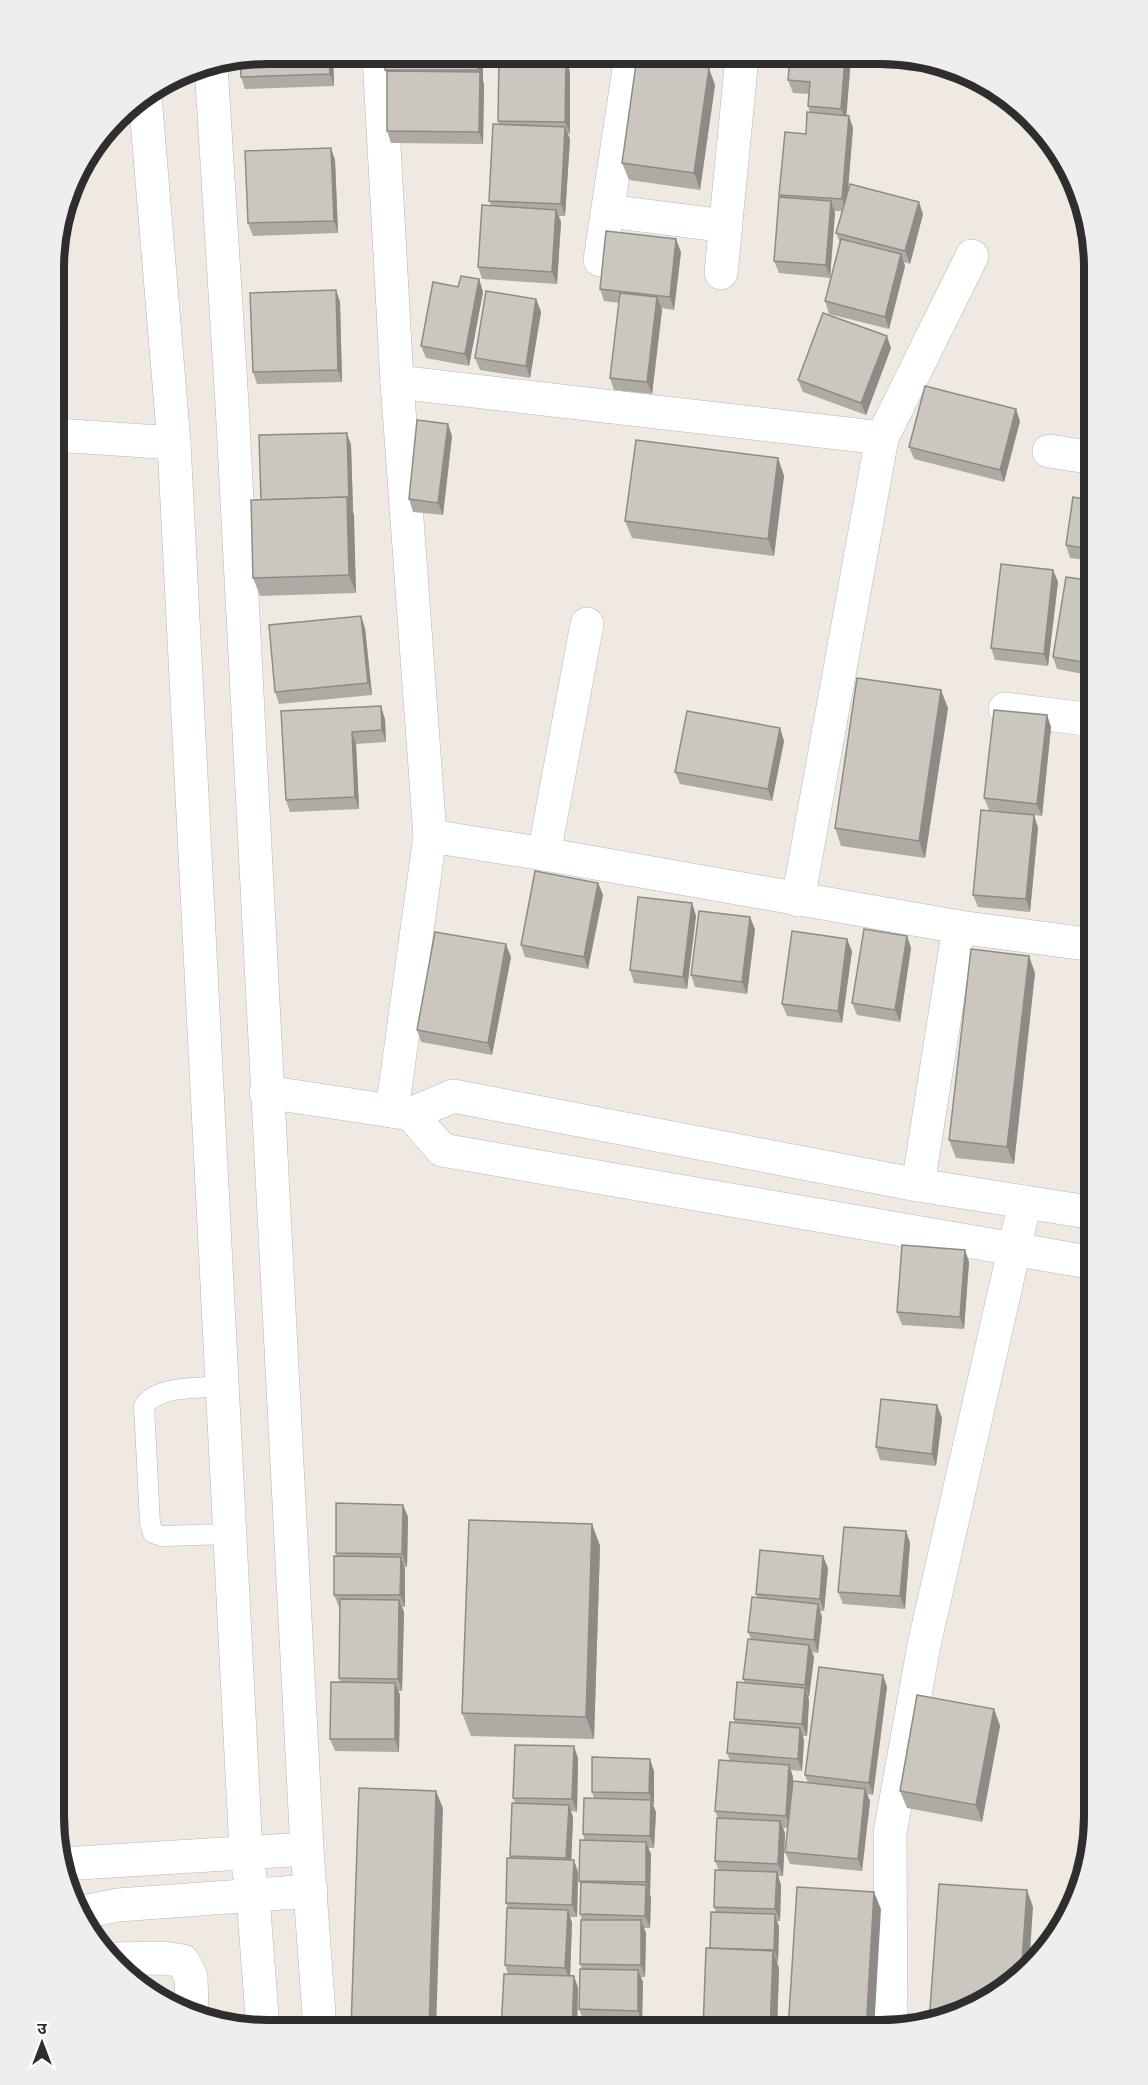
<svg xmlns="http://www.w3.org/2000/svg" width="1148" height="2085" viewBox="0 0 1148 2085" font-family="'Asap Condensed','Noto Sans Devanagari',sans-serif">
<rect width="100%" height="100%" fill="#efe9e1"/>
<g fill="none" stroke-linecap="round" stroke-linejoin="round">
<defs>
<path id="service" d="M222,1386C199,1389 158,1385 144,1406L150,1523L153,1533L162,1536L230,1534"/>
<g id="minor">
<path d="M379,55L397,382L430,836L392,1111"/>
<path d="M608,211L726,226"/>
<path d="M600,260L631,56"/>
<path d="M721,273L742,57"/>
<path d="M397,382L882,438"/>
<path d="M56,435L174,443"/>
<path d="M1049,451L1094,458"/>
<path d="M1005,709L1094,720"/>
<path d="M430,836L544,854L959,927"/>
<path d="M544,854L587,624"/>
<path d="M798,900L882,438L972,256"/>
<path d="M266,1092L411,1114L453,1096L918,1185L1094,1213"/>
<path d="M411,1114L442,1150L1094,1263"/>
<path d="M918,1185L959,927L1094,945"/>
<path d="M112,1959L164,1958L183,1961L191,1977L192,2009"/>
<path d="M891,2029L890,1833L924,1645L1025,1202"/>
</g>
<g id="tertiary">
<path d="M211,65L232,404L307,1849L320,2029"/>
<path d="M145,96L174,443L246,1851L253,1897L263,2029"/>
<path d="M62,1864L307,1849"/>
<path d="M79,1913L118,1905L311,1891"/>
</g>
</defs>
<!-- service casing -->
<use href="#service" stroke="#b4b7c1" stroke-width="21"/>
<!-- minor casing -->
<use href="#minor" stroke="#b4b7c1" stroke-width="34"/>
<!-- tertiary casing -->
<use href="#tertiary" stroke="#b4b7c1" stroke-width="34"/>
<!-- service -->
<use href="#service" stroke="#fff" stroke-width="20"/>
<!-- minor -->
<use href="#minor" stroke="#fff" stroke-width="33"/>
<!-- tertiary -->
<use href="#tertiary" stroke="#fff" stroke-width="33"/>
</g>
<!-- wall -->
<g fill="#afaba4">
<path d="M333,54L334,86L245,89L241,77Z"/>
<path d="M385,55H483V81L484,84L483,144L391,143L387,131V75L385,70Z"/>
<path d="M504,55L577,56V65H568L570,72V134H568L570,139L565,216H559L561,222L557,284L482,279L478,267L491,205L489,201L499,124L498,121L506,59Z"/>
<path d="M851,58L846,115L853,128L848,191L923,214L910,264L904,262L905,266L889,329L829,314L825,301L840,243L836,233L842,211H834L835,213L830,278L779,273L774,261L780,197L779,195L806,134L810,113L808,106L809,94L793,93L788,80Z"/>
<path d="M715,85L700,190L629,180L622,163Z"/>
<path d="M335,160L338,233L253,236L248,223Z"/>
<path d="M681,252L674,310L661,308L662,310L652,394L614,390L610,378L619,303L604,301L600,289Z"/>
<path d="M479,279L483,292L469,366L426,358L421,346L458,287Z"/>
<path d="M336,290L340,302L342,382L257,384L253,372Z"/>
<path d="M536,299L541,312L530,378L480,370L475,358Z"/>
<path d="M891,348L866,415L803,392L798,380Z"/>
<path d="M1020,421L1004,482L914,459L909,447Z"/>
<path d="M452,436L443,515L413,512L409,499Z"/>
<path d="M351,445L356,593L260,596L253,578L261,500Z"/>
<path d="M778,458L784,476L774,556L632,538L625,521Z"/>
<path d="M1094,501V561L1070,558L1066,545Z"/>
<path d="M1053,570L1058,582L1048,666L995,660L991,648Z"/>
<path d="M1094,581V676L1057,669L1053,657Z"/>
<path d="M365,628L372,695L279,704L275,692Z"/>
<path d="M948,708L925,858L841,846L835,828Z"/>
<path d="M281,711L385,719L386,742L356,744L359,809L290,812L286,800Z"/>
<path d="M1047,715L1051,727L1042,816L1034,815L1038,828L1030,912L978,907L973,895L1032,815L989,810L984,798Z"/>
<path d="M784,741L772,801L680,784L675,772Z"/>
<path d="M598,883L603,895L588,969L525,957L521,945Z"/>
<path d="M692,903L696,916L687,989L634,983L630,970Z"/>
<path d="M755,929L747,994L695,987L691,975Z"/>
<path d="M907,936L911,948L900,1022L857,1015L852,1003Z"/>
<path d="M852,951L842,1023L787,1016L782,1004Z"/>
<path d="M511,957L492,1055L421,1042L417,1030Z"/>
<path d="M1035,973L1014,1164L956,1158L949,1140Z"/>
<path d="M1094,1003V1096H1090L1085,1084Z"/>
<path d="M965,1250L969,1262L964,1329L902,1325L897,1312Z"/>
<path d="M937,1405L942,1418L936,1466L880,1460L876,1447Z"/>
<path d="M403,1505L408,1517L407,1567H404L405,1569V1607H402L404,1612L402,1691H398L400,1695L399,1752L335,1751L330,1739L340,1682L339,1678L340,1607H339L334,1595L337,1556L336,1553Z"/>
<path d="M592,1524L600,1546L594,1739L471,1736L462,1713Z"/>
<path d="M906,1531L910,1543L905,1609L843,1604L838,1592Z"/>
<path d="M828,1568L824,1611H820L822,1617L818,1653L812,1652L814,1657L809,1697H808L809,1700L807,1736H803L804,1740L802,1771L791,1770L793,1777V1781L808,1783L805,1775L887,1687L873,1795L867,1794L870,1801L862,1871L790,1864L785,1852L788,1828H783L785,1833L783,1876H778L781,1885L780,1921H777L779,1927L778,1962H777L779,1968L777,2031L703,2030L711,1948L716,1912L714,1907L719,1871L715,1861L718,1818L715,1811L730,1761L727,1753L735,1723L734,1719L745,1683L743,1679L751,1639L748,1632L758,1598L756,1594Z"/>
<path d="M994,1709L1000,1726L982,1822L907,1808L900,1791Z"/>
<path d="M578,1758L577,1812L571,1811L573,1817L571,1860L578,1872L577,1917H570L572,1923L570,1975L574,1976L578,1988L577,2030H501L508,1974L505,1965L508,1908L506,1903L515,1803L513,1798Z"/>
<path d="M654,1771L653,1806L656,1812L654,1848H648L651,1854L650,1895L651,1897L650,1928H644L646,1933L645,1977H641L643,1982L642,2023L584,2022L579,2009L582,1969L580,1964L582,1920L580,1914L581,1886L579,1881L585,1841L583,1834L594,1798L592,1792Z"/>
</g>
<!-- shaded-wall -->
<g fill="#8e8b86">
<path d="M329,54H333L334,86L330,74Z"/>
<path d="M478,55H483V81L484,84L483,144L479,132L480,74L478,70Z"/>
<path d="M573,56H577V65Z"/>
<path d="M845,58H851L846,121L841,109Z"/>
<path d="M566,60L570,72V134L565,122Z"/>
<path d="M709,68L715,85L700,190L694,173Z"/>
<path d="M849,116L853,128L846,212L842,199Z"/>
<path d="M565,127L570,139L565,216L561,204Z"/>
<path d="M331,148L335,160L338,233L334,221Z"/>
<path d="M831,201L835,213L830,278L826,265Z"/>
<path d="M919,202L923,214L910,264L905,251Z"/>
<path d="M556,210L561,222L557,284L552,272Z"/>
<path d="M676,239L681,252L674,310L670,297Z"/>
<path d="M901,254L905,266L889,329L885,317Z"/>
<path d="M479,279L483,292L469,366L465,354Z"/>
<path d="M336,290L340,302L342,382L338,370Z"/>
<path d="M657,297L662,310L652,394L647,382Z"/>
<path d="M536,299L541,312L530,378L526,366Z"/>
<path d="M887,336L891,348L866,415L861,403Z"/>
<path d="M1016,409L1020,421L1004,482L1000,470Z"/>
<path d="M448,424L452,436L443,515L438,503Z"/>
<path d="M347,433L351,445L353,513L349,501Z"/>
<path d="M778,458L784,476L774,556L768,539Z"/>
<path d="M347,497L354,515L356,593L349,575Z"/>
<path d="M1053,570L1058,582L1048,666L1044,654Z"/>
<path d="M361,616L365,628L372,695L368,683Z"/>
<path d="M941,690L948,708L925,858L919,841Z"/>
<path d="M381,706L385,719L386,742L382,730Z"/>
<path d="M1047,715L1051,727L1042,816L1037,804Z"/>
<path d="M780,728L784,741L772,801L768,789Z"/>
<path d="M352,732L356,744L359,809L355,797Z"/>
<path d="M1034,815L1038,828L1030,912L1026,899Z"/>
<path d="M598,883L603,895L588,969L584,957Z"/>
<path d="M692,903L696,916L687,989L683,977Z"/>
<path d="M750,917L755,929L747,994L742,982Z"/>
<path d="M907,936L911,948L900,1022L895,1010Z"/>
<path d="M847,939L852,951L842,1023L838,1011Z"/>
<path d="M506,944L511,957L492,1055L488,1043Z"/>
<path d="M1029,956L1035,973L1014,1164L1007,1147Z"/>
<path d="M965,1250L969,1262L964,1329L960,1317Z"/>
<path d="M937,1405L942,1418L936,1466L932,1454Z"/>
<path d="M403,1505L408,1517L407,1567L402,1554Z"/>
<path d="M592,1524L600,1546L594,1739L586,1717Z"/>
<path d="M906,1531L910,1543L905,1609L900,1596Z"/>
<path d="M823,1556L828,1568L824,1611L820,1599Z"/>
<path d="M401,1557L405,1569V1607L400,1595Z"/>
<path d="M399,1600L404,1612L402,1691L398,1679Z"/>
<path d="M818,1604L822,1617L818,1653L814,1640Z"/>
<path d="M809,1645L814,1657L809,1697L805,1685Z"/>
<path d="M883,1675L887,1687L873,1795L869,1783Z"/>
<path d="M395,1683L400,1695L399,1752L395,1739Z"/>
<path d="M805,1688L809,1700L807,1736L802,1724Z"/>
<path d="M994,1709L1000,1726L982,1822L976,1805Z"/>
<path d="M800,1728L804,1740L802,1771L798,1759Z"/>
<path d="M574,1746L578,1758L577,1812L572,1799Z"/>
<path d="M650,1759L654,1771V1806L649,1793Z"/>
<path d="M789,1765L793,1777L790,1828L786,1816Z"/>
<path d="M865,1789L870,1801L862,1871L858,1859Z"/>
<path d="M436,1791L443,1808L436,2030H429Z"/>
<path d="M651,1800L656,1812L654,1848L650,1836Z"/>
<path d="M569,1805L573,1817L571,1871L566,1858Z"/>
<path d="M780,1821L785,1833L783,1876L778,1864Z"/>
<path d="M646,1842L651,1854L650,1895L646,1882Z"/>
<path d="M574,1860L578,1872L577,1917L572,1905Z"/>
<path d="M777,1872L781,1885L780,1921L775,1909Z"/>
<path d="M646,1885L651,1897L650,1928L645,1916Z"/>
<path d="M1027,1890L1033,1907L1029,1968L1021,1976Z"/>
<path d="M874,1892L881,1909L874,2031H866Z"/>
<path d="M568,1910L572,1923L570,1980L565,1968Z"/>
<path d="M775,1914L779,1927L778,1962L774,1950Z"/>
<path d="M641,1920L646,1933L645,1977L641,1965Z"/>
<path d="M773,1951L779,1968L777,2031H770Z"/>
<path d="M638,1970L643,1982L642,2023L638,2011Z"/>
<path d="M574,1976L578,1988L577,2030H572Z"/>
</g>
<!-- building -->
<g fill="#cbc7bf" stroke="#8e8b86" stroke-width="1.5">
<path d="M268,54H329L330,74L241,77L240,60Z"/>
<rect x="385" y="55" width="93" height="15"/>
<path d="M637,57L709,68L694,173L622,163Z"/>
<path d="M790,57L845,58L841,109L808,106L810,82L788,80Z"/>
<path d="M499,59L566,60L565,122L498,121Z"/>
<path d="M387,71L480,72L479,132L387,131Z"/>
<path d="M807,112L849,116L842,199L779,195L785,132L806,134Z"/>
<path d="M493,124L565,127L561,204L489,201Z"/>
<path d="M331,148L334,221L248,223L245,151Z"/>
<path d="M850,184L919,202L905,251L836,233Z"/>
<path d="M779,197L831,201L826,265L774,261Z"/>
<path d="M482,205L556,210L552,272L478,267Z"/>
<path d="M606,231L676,239L670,297L600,289Z"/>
<path d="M841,239L901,254L885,317L825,301Z"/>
<path d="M461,276L479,279L465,354L421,346L433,282L458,287Z"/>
<path d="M336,290L338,370L253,372L250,293Z"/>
<path d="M486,291L536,299L526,366L475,358Z"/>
<path d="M620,293L657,297L647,382L610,378Z"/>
<path d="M823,313L887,336L861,403L798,380Z"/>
<path d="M925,386L1016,409L1000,470L909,447Z"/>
<path d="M417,420L448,424L438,503L409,499Z"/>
<path d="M347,433L349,501L347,497L261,500L259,435Z"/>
<path d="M636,440L778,458L768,539L625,521Z"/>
<path d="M347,497L349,575L253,578L251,500Z"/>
<path d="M1073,497L1094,501V550L1066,545Z"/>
<path d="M1001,564L1053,570L1044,654L991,648Z"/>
<path d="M1066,577L1094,581V664L1053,657Z"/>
<path d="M361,616L368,683L275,692L269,625Z"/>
<path d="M857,678L941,690L919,841L835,828Z"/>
<path d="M381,706L382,730L352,732L355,797L286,800L281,711Z"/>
<path d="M994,710L1047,715L1037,804L984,798Z"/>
<path d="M687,711L780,728L768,789L675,772Z"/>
<path d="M981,810L1034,815L1026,899L973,895Z"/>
<path d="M535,871L598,883L584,957L521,945Z"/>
<path d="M638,897L692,903L683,977L630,970Z"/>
<path d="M699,911L750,917L742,982L691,975Z"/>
<path d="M864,929L907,936L895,1010L852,1003Z"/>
<path d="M792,931L847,939L838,1011L782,1004Z"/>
<path d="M435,932L506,944L488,1043L417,1030Z"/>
<path d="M971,949L1029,956L1007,1147L949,1140Z"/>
<path d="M1094,1003V1084H1085Z"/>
<path d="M902,1245L965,1250L960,1317L897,1312Z"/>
<path d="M881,1399L937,1405L932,1454L876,1447Z"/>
<path d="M336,1503L403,1505L402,1554L336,1553Z"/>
<path d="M469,1520L592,1524L586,1717L462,1713Z"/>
<path d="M844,1527L906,1531L900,1596L838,1592Z"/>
<path d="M760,1550L823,1556L820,1599L756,1594Z"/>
<path d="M334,1556L401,1557L400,1595H334Z"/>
<path d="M752,1597L818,1604L814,1640L748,1632Z"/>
<path d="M340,1599L399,1600L398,1679L339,1678Z"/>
<path d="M748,1639L809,1645L805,1685L743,1679Z"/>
<path d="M819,1667L883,1675L869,1783L805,1775Z"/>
<path d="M331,1682L395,1683V1739H330Z"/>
<path d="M737,1682L805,1688L802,1724L734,1719Z"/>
<path d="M917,1695L994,1709L976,1805L900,1791Z"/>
<path d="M730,1722L800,1728L798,1759L727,1753Z"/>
<path d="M515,1745L574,1746L572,1799L513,1798Z"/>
<path d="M592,1757L650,1759L649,1793L592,1792Z"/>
<path d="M719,1760L789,1765L786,1816L715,1811Z"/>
<path d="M793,1781L865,1789L858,1859L785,1852Z"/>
<path d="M359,1788L436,1791L429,2030L351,2029Z"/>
<path d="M584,1798L651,1800L650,1836L583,1834Z"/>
<path d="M512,1803L569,1805L566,1858L510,1856Z"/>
<path d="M717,1818L780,1821L778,1864L715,1861Z"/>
<path d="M580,1840L646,1842V1882L579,1881Z"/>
<path d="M507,1858L574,1860L572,1905L506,1903Z"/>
<path d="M715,1870L777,1872L775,1909L714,1907Z"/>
<path d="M581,1882L646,1885L645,1916L580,1914Z"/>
<path d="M939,1884L1027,1890L1021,1976L1010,1987L949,2020L929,2023Z"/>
<path d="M797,1887L874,1892L866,2031H788Z"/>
<path d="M507,1908L568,1910L565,1968L505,1965Z"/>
<path d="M711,1912L775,1914L774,1950L710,1948Z"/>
<path d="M581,1920H641V1965L580,1964Z"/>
<path d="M706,1948L773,1951L770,2031L703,2030Z"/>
<path d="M580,1969L638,1970V2011L579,2009Z"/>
<path d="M504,1974L574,1976L572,2030H501Z"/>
</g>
<!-- crop -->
<path d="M0 0H1148V2085H0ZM268 64H880A204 204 0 0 1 1084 268V1816A204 204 0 0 1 880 2020H268A204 204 0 0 1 64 1816V268A204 204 0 0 1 268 64Z" fill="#eee" fill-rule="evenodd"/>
<path fill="none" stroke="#2e2e2e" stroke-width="8" d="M268 64H880A204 204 0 0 1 1084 268V1816A204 204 0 0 1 880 2020H268A204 204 0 0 1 64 1816V268A204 204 0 0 1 268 64Z"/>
<!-- north arrow -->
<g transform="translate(42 2043)" stroke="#ffffff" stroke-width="4.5" paint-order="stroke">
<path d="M0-4.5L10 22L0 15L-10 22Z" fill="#2e2e2e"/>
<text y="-9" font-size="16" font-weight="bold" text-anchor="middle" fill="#2e2e2e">उ</text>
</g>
</svg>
